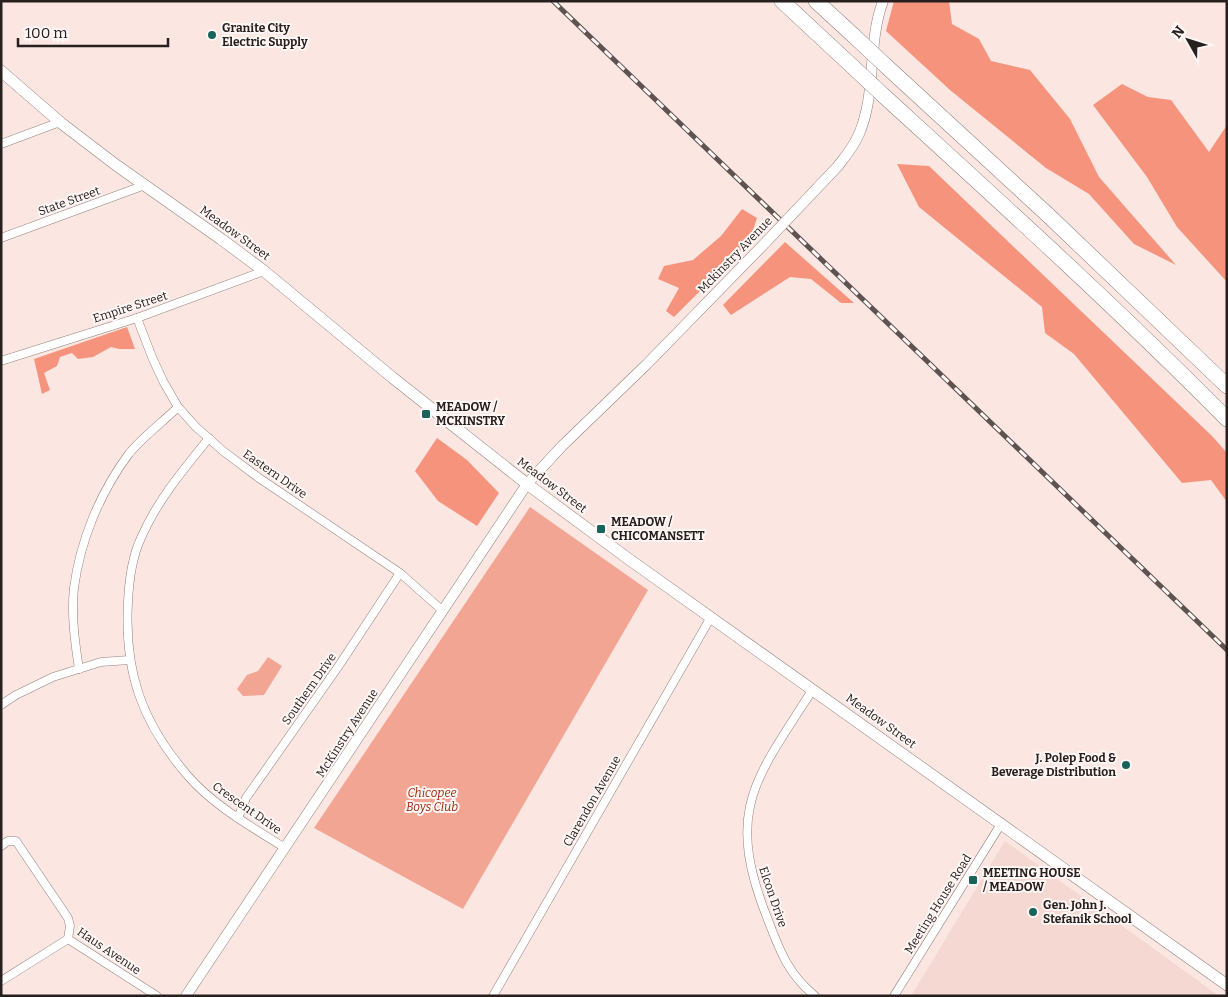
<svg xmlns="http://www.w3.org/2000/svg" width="1228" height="997" viewBox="0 0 1228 997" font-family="Bitter,serif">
<rect width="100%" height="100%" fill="#fbe6e2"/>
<!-- built -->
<path fill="#f4d8d1" d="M1005,841L1219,996H911Z"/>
<!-- green -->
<g fill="#f2a593">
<path d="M530,507L648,590L463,909L314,828Z"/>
<path d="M268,657L282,666L264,695L243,696L237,689L247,675L258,671Z"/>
</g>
<!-- forest -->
<g fill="#f6937c">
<path d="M894,1H949L952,24L979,39L991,61L1030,70L1070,119L1099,177L1176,265L1134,244L1089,194L1046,168L950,90L886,31Z"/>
<path d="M1122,84L1148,97L1171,100L1209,152L1227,125V282L1177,227L1147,177L1093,105Z"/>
<path d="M897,164L929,166L1212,436L1227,453V502L1211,480L1182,483L1074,354L1045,333L1042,307L919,207Z"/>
<path d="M742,209L757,218L749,242L674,317L666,311L679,288L658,279L664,266L693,260L721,236Z"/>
<path d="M785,242L854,303H841L811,279L790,277L731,315L723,305Z"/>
<path d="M127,327L135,349H119L111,347L93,357L78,359L72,353L60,357L57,366L44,373L50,390L42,394L34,359Z"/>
<path d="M437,438L467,460L499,493L477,526L438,501L415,471Z"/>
</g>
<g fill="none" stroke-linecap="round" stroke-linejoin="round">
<defs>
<g id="minor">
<path d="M1,144L60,122"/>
<path d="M1,238L145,185"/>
<path d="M137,318L152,357L163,381L178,407L196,427L223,451L259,478L400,573L443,611"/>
<path d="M1,361L137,318L264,271"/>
<path d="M209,438C183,470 157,501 141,538C132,557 129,581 128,602C124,672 142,723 188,776C214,806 252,827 285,848"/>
<path d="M79,669C75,643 71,614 74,588C80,541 100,493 128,455C141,438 163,422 178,407"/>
<path d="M813,689C755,780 724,810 768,920C780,951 788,974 815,996"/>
<path d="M1,705L16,695L53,677L101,662L129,660"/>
<path d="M238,818L246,798L338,667L400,573"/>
<path d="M1,846L8,841H16L68,918L70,926L68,939L157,996"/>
<path d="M1,981L68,939"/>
<path d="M493,996L711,617"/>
<path d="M894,996L1001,824"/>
</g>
<g id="tertiary">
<path d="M838,166C846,156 854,146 859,134C877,92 867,44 883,1"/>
<path d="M186,996L527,484L562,446L647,364L766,242"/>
</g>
<path id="secondary" d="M1,71L61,123L116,165L221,239L264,271L393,378L527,484L630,560L1227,985"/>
<g id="motorway">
<path d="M782,1L853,67"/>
<path d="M816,1L854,36"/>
<path d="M886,66L1048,215L1227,386"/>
<path d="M884,96C1000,202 1116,307 1227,419"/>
</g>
</defs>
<!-- minor casing -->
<use href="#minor" stroke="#92807b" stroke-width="9"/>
<!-- tertiary casing -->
<use href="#tertiary" stroke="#92807b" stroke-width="11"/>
<!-- secondary casing -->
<use href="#secondary" stroke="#92807b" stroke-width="12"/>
<!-- motorway casing -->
<use href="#motorway" stroke="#92807b" stroke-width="16"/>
<!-- minor -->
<use href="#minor" stroke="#fff" stroke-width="8"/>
<!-- tertiary -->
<use href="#tertiary" stroke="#fff" stroke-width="10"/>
<!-- secondary -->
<use href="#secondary" stroke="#fff" stroke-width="11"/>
<!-- motorway -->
<use href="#motorway" stroke="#fff" stroke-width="15"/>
<defs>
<path id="rail" d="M553,1L1227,650"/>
</defs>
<!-- rail casing -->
<use href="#rail" stroke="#5e5351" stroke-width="5"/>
<!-- rail -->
<use href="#rail" stroke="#fff7f5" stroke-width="3" stroke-dasharray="9" stroke-linecap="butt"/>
<defs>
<path id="tertiary-bridge" d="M766,242L838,166"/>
<g id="motorway-bridge">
<path d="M854,36L886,66"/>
<path d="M853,67L884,96"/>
</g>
</defs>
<!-- tertiary-bridge casing -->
<use href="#tertiary-bridge" stroke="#92807b" stroke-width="11" stroke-linecap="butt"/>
<!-- motorway-bridge casing -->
<use href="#motorway-bridge" stroke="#92807b" stroke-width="16" stroke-linecap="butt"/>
<!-- tertiary-bridge -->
<use href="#tertiary-bridge" stroke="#fff" stroke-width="10"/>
<!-- motorway-bridge -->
<use href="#motorway-bridge" stroke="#fff" stroke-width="15"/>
</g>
<!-- markers -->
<g fill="#18635a" stroke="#fff7f5" stroke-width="2">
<circle cx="212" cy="35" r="5"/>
<rect x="421" y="409" width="10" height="10" rx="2.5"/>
<rect x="596" y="524" width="10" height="10" rx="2.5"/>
<circle cx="1126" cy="765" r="5"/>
<rect x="968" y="875" width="10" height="10" rx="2.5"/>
<circle cx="1033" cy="912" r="5"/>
</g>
<g text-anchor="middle" stroke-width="4" stroke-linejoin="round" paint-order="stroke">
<!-- poi labels -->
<g font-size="12" font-weight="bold" fill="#27201e" stroke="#fff7f5" text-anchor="start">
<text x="222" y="32">Granite City<tspan x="222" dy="14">Electric Supply</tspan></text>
<text x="436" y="411">MEADOW /<tspan x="436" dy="14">MCKINSTRY</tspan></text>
<text x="611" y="526">MEADOW /<tspan x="611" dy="14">CHICOMANSETT</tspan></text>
<text x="1116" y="762" text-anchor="end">J. Polep Food &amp;<tspan x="1116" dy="14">Beverage Distribution</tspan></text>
<text x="983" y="877">MEETING HOUSE<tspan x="983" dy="14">/ MEADOW</tspan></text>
<text x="1043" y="909">Gen. John J.<tspan x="1043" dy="14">Stefanik School</tspan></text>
</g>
<!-- street labels -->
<g font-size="12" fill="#27201e" stroke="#fff7f5">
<text transform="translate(69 201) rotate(-20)" y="4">State Street</text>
<text transform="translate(235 233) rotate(36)" y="4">Meadow Street</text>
<text transform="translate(735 255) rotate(-46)" y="4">Mckinstry Avenue</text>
<text transform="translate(130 307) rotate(-18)" y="4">Empire Street</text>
<text transform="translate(275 474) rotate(35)" y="4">Eastern Drive</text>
<text transform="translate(552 485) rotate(37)" y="4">Meadow Street</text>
<text transform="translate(309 689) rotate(-55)" y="4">Southern Drive</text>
<text transform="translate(881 721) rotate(36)" y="4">Meadow Street</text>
<text transform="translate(347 733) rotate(-57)" y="4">McKinstry Avenue</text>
<text transform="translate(592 801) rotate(-60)" y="4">Clarendon Avenue</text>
<text transform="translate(247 808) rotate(35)" y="4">Crescent Drive</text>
<text transform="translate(773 897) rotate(71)" y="4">Elcon Drive</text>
<text transform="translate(938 904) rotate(-58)" y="4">Meeting House Road</text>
<text transform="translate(109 951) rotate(34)" y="4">Haus Avenue</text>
</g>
<!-- park labels -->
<g font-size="12" font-style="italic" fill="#9b280d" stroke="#fff7f5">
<text x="432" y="797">Chicopee<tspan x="432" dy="14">Boys Club</tspan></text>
</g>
</g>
<!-- border -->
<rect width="1228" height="997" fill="none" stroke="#27201e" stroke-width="5"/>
<!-- north arrow -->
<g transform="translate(1188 40) rotate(309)" stroke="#fff7f5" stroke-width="4" paint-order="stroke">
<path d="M0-4L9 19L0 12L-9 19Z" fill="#27201e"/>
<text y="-8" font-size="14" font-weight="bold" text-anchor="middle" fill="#27201e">N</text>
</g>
<!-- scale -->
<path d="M18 38v8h150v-8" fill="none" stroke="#27201e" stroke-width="2.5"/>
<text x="25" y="38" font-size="15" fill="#27201e" stroke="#fff7f5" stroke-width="4" paint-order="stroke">100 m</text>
</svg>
